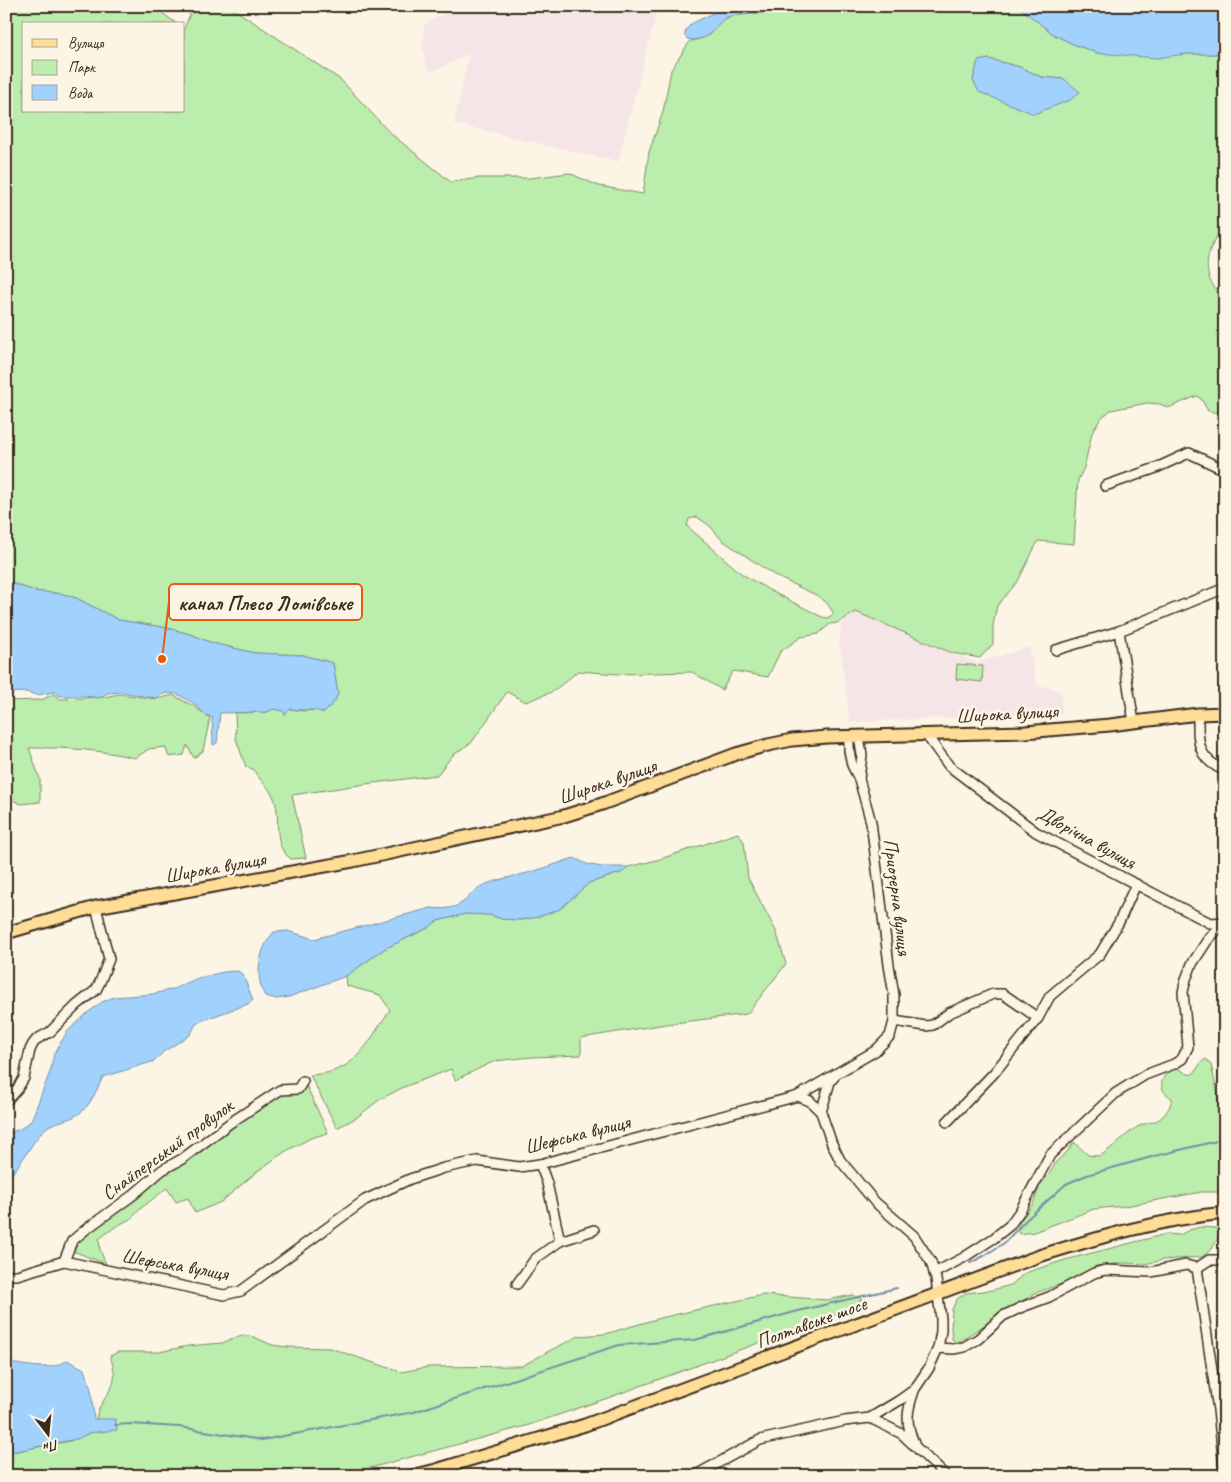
<svg xmlns="http://www.w3.org/2000/svg" width="1231" height="1482" viewBox="0 0 1231 1482" font-family="Caveat,sans-serif">
<rect width="100%" height="100%" fill="#fcf5e5"/>
<filter id="ink" filterUnits="userSpaceOnUse"><feTurbulence type="fractalNoise" baseFrequency=".02" numOctaves="2"/><feDisplacementMap in="SourceGraphic" scale="10" xChannelSelector="R" yChannelSelector="G"/><feConvolveMatrix kernelMatrix="1 2 1 2 8 2 1 2 1" color-interpolation-filters="sRGB"/></filter>
<g filter="url(#ink)">
<!-- built -->
<g fill="#f6e5e6">
<path d="M467,6H658L618,162L454,124L469,54L434,71L427,69L423,48L424,25L438,16Z"/>
<path d="M844,606L977,663L1029,647L1037,685L1061,691L1062,713L850,722L839,641Z"/>
</g>
<!-- green -->
<g fill="#bbedad" stroke="#7b8c66" fill-rule="evenodd">
<path d="M6,6H149L157,9L177,24H24V111H184V29L192,9L189,6H229L341,80L390,133L451,182L479,178H530L569,173L599,186L643,194L649,152L663,112L671,70L690,41C697,40 706,38 711,33C716,28 718,22 725,19C737,13 750,15 763,13L770,6H1018L1053,34L1073,44L1097,53L1215,54L1225,52V224C1214,240 1203,257 1209,277C1211,284 1218,292 1222,298H1225V414L1208,411L1201,399L1197,396L1168,408L1160,404L1147,403L1111,410L1101,418L1092,433L1084,468L1078,480L1074,544L1038,541L1018,581L997,606L993,625V644L980,658L952,653L856,612L837,623L830,624L818,634L801,637L780,652L768,677L733,671L722,690L692,672L618,674L578,671L554,691L526,702L507,692L472,742L453,755L437,775L366,784L292,795L306,858L291,859C269,844 284,815 272,794C267,785 258,779 253,769L246,767L236,739L235,713L267,712L274,708L283,711L289,709L304,711L316,710L338,694L333,663L303,655L255,653L212,643L193,635L168,628L119,620L76,598L63,594L34,591L6,581ZM989,59L1020,67L1041,77L1064,79L973,80L978,61ZM697,517L710,526L722,540L777,577L816,595L827,603L834,614L827,618L822,617L769,590L742,574L687,526L689,519Z"/>
<path d="M957,664L983,666L982,682L956,679Z"/>
<path d="M54,694L60,699L104,697L119,694L157,699L173,695L195,707L210,718L203,751L194,758L187,745L184,755L169,757L165,747L149,749L135,758C100,750 65,747 29,748L40,779V802L21,804L6,797V701L41,700Z"/>
<path d="M738,833L744,842L748,878L776,931L786,964L747,1014L666,1024L581,1038V1055L532,1057L495,1061L455,1080L451,1069L404,1087L379,1100L356,1118L337,1128L310,1075C318,1074 326,1074 333,1071C361,1063 374,1032 390,1010L380,995L347,986L346,976L384,949L428,928L437,921L466,914L490,915L502,919L520,920L538,917L560,909L589,883L623,872L628,867L657,860Z"/>
<path d="M1206,1059L1211,1065L1218,1095L1221,1114L1218,1135L1225,1169V1190L1222,1192H1202L1125,1206L1094,1209L1034,1232L1019,1234L1017,1229L1020,1221L1033,1204L1040,1185L1048,1176L1056,1162L1067,1152L1074,1142L1088,1155L1100,1156C1114,1147 1126,1133 1141,1125C1149,1122 1156,1123 1163,1116C1168,1111 1170,1106 1172,1099C1169,1096 1165,1093 1163,1090C1158,1080 1168,1069 1177,1067C1199,1085 1193,1065 1206,1059Z"/>
<path d="M307,1087L328,1133L311,1138L286,1151L259,1170L221,1202L195,1213L188,1198L176,1202L167,1188L140,1209L132,1218L115,1227L99,1239L100,1250L106,1264L73,1251L82,1236L157,1178L282,1090Z"/>
<path d="M1200,1227L1215,1228L1219,1232L1217,1240L1212,1249L1202,1257L1163,1260L1145,1264L1124,1263L1096,1266L1076,1279L1035,1293L961,1340L956,1342L952,1339L951,1329L952,1309L957,1299L966,1293L992,1290L1011,1285L1025,1273L1065,1260L1166,1234L1180,1235L1189,1230Z"/>
<path d="M763,1295L827,1300L853,1295L862,1299L849,1310L605,1399L526,1426L340,1476H6V1453L70,1441L92,1432C96,1424 96,1413 101,1405C113,1384 119,1382 110,1356L118,1352H159L188,1346L222,1343L239,1336L244,1335L254,1337L272,1345L287,1347L330,1348L401,1372L428,1367L522,1366L549,1351L579,1336L605,1334L660,1318Z"/>
</g>
<!-- water -->
<g fill="#a1d2fd" stroke="#788fa4">
<path d="M727,6H770L763,13C751,15 740,14 728,17C718,21 716,30 708,35C694,44 675,41 691,24Z"/>
<path d="M1018,6H1225V52L1215,54H1186L1157,58L1097,53L1073,44L1053,34Z"/>
<path d="M989,59L1020,67L1041,77L1064,79L1080,92L1070,100L1034,114L979,92L973,80L978,61Z"/>
<path d="M6,581L34,591L63,594L76,598L119,620L168,628L193,635L212,643L255,653L303,655L333,663L338,694L335,701L324,713C313,708 301,711 290,709L285,715L283,711L274,709L267,712L220,713L217,743L213,745L212,717L205,715L195,704L177,694L166,693L155,698L121,692L108,693L99,698L85,696H60L55,692L37,695L26,692L6,693Z"/>
<path d="M574,858L587,864L601,867H628L623,872L589,883L560,909L538,917L520,920L502,919L490,915L466,914L437,921L428,928L384,949L346,976L289,997L277,999L265,996C254,977 259,948 274,932L288,931L314,939L431,908C469,912 462,894 489,883C506,877 524,875 541,869C552,866 563,861 574,858Z"/>
<path d="M238,971L243,975L253,1000L248,1004L203,1020L196,1024L190,1035L163,1052L155,1061L103,1077C95,1093 89,1111 71,1118C63,1121 52,1123 46,1128C30,1143 22,1165 6,1180V1134L20,1129L31,1121L50,1072L54,1054L67,1032L86,1014L102,1002L114,997L153,994L173,989L198,978L224,972Z"/>
<path d="M67,1360L84,1369L91,1389L94,1419H115L117,1430L89,1433L77,1439L6,1453V1363C25,1364 51,1373 67,1360Z"/>
</g>
<g fill="none" stroke-linecap="round" stroke-linejoin="round">
<!-- stream -->
<g stroke="#788fa4" stroke-width="2">
<path d="M970,1263L984,1256L1004,1243L1026,1220L1066,1184L1087,1175L1155,1156L1225,1139"/>
<path d="M115,1425L130,1424L179,1427L262,1440L414,1412L619,1345L695,1340L798,1311L897,1288"/>
</g>
<defs>
<g id="minor">
<path d="M1105,486L1156,468L1189,453L1225,470"/>
<path d="M1119,631L1134,722"/>
<path d="M1056,650L1119,631L1225,588"/>
<path d="M1198,714C1198,742 1196,758 1225,771"/>
<path d="M927,736L949,766L1036,832L1210,923L1225,922"/>
<path d="M859,779L862,755L859,736"/>
<path d="M894,1021L926,1026L933,1025L949,1013L993,994H1003L1038,1018"/>
<path d="M798,1096L810,1101L821,1112"/>
<path d="M6,1101L18,1088L24,1078L30,1050L33,1044L37,1039L50,1032L77,1005L96,990L100,982L109,959L96,907"/>
<path d="M947,1122L994,1073L1038,1018L1050,996L1100,954L1119,922L1136,884"/>
<path d="M540,1164L547,1183L560,1241"/>
<path d="M64,1261L72,1241L85,1230L133,1195L162,1170L182,1159L230,1123L280,1090L298,1089L303,1081"/>
<path d="M1197,1268L1218,1410L1225,1476"/>
<path d="M934,1273L963,1258L994,1238L1009,1226L1020,1211L1050,1155L1116,1093L1145,1075L1174,1064L1182,1059L1188,1047L1183,992L1186,979L1192,964L1207,941L1223,923"/>
<path d="M6,1275H17L64,1261L224,1295L241,1291L365,1200L410,1179L444,1168L477,1161L519,1167L540,1164L798,1096L875,1051L890,1036L894,1021V995L889,965L871,822L859,779L852,765L849,751V737"/>
<path d="M517,1284L535,1259L560,1241L594,1230"/>
<path d="M938,1348L953,1349L964,1347L978,1339L1003,1316L1022,1307L1049,1297L1094,1273L1105,1270L1151,1272L1186,1265L1197,1268L1209,1260H1225"/>
<path d="M870,1418L902,1434L946,1476"/>
<path d="M914,1443C905,1422 907,1411 914,1391"/>
<path d="M694,1476L760,1440L845,1421L870,1418L900,1400L914,1390L929,1368L938,1348L941,1331V1319L936,1279L931,1262L914,1236L875,1202L840,1160L832,1144L821,1112L830,1082L834,1077"/>
</g>
<g id="major">
<path d="M6,933L96,907L353,861L564,816L602,804L736,754L768,745L792,740L827,737L1025,732L1110,725L1198,714L1225,713"/>
<path d="M412,1476L436,1470L585,1425L1039,1256C1100,1237 1161,1219 1225,1213"/>
</g>
</defs>
<!-- minor casing -->
<use href="#minor" stroke="#3b2a1e" stroke-width="12"/>
<!-- major casing -->
<use href="#major" stroke="#3b2a1e" stroke-width="15"/>
<!-- minor -->
<use href="#minor" stroke="#fcf5e5" stroke-width="9"/>
<!-- major -->
<use href="#major" stroke="#fedd96" stroke-width="11"/>
</g>
</g>
<g text-anchor="middle" stroke-width="5" stroke-linejoin="round" paint-order="stroke">
<!-- street labels -->
<g font-size="20" fill="#3b2a1e" stroke="#fcf5e5">
<text transform="translate(1007 713) rotate(-3)" y="7">Широка вулиця</text>
<text transform="translate(607 781) rotate(-19)" y="7">Широка вулиця</text>
<text transform="translate(1087 837) rotate(29)" y="7">Дворічна вулиця</text>
<text transform="translate(215 867) rotate(-10)" y="7">Широка вулиця</text>
<text transform="translate(898 897) rotate(83)" y="7">Приозерна вулиця</text>
<text transform="translate(577 1134) rotate(-14)" y="7">Шефська вулиця</text>
<text transform="translate(167 1149) rotate(-36)" y="7">Снайперський провулок</text>
<text transform="translate(175 1264) rotate(10)" y="7">Шефська вулиця</text>
<text transform="translate(811 1322) rotate(-20)" y="7">Полтавське шосе</text>
</g>
</g>
<!-- callouts -->
<path fill="none" stroke="#e8590c" stroke-width="2" d="M162 659L169 602"/>
<circle fill="#e8590c" stroke="#fcf5e5" stroke-width="2" cx="162" cy="659" r="5"/>
<rect fill="#fcf5e5" stroke="#e8590c" stroke-width="2" x="169" y="584" width="193" height="36" rx="5"/>
<g font-size="21" text-anchor="middle" font-weight="bold" fill="#3b2a1e">
<text x="265" y="610">канал Плесо Ломівське</text>
</g>
<!-- margin -->
<rect width="1231" height="1482" fill="none" stroke="#fcf5e5" stroke-width="25"/>
<rect x="12" y="12" width="1206" height="1457" fill="none" stroke="#3b2a1e" stroke-width="2" filter="url(#ink)"/>
<!-- legend -->
<rect x="22" y="22" width="162" height="90" fill="#fcf5e5" stroke="#afa495"/>
<rect x="32" y="39" width="25" height="8" fill="#fedd96" stroke="#afa495"/>
<text x="68" y="48" font-size="15" fill="#3b2a1e">Вулиця</text>
<rect x="32" y="60" width="25" height="15" fill="#bbedad" stroke="#afa495"/>
<text x="68" y="72" font-size="15" fill="#3b2a1e">Парк</text>
<rect x="32" y="85" width="25" height="15" fill="#a1d2fd" stroke="#afa495"/>
<text x="68" y="98" font-size="15" fill="#3b2a1e">Вода</text>
<!-- north arrow -->
<g transform="translate(48 1434) rotate(164)" stroke="#fcf5e5" stroke-width="4" paint-order="stroke">
<path d="M0-4L9 19L0 12L-9 19Z" fill="#3b2a1e"/>
<text y="-8" font-size="14" font-weight="bold" text-anchor="middle" fill="#3b2a1e">Пн</text>
</g>
</svg>
